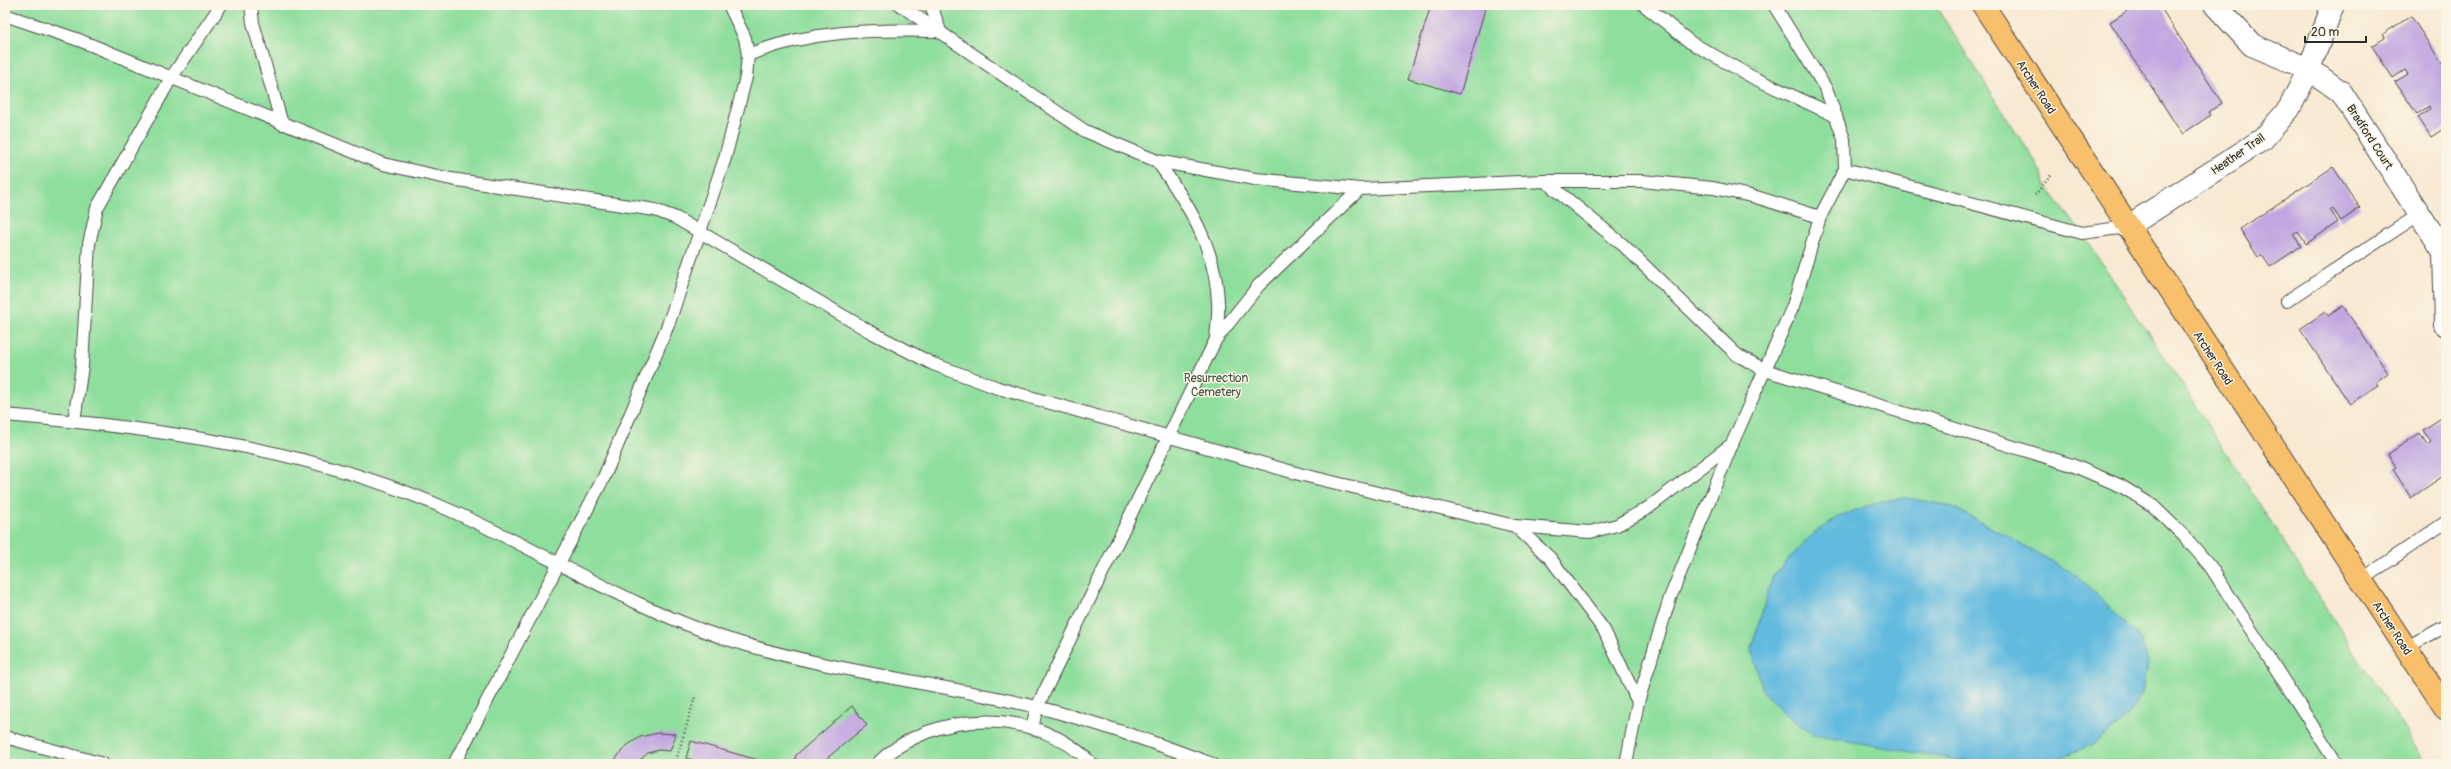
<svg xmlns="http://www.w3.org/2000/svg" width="2451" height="769" viewBox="0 0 2451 769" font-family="Pangolin,sans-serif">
<rect width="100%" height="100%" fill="#fcf5e5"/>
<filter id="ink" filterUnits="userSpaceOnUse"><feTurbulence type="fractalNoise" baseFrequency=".025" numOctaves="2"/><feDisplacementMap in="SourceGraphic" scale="8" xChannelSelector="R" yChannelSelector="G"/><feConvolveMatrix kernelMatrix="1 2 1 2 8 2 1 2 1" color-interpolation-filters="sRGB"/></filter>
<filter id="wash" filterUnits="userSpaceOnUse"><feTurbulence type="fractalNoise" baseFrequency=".012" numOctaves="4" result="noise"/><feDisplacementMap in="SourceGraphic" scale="16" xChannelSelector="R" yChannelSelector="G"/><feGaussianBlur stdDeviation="0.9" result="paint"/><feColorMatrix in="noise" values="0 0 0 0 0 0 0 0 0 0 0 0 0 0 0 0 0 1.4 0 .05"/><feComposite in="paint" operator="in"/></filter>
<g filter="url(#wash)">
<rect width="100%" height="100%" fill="#f8e9d3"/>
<!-- green -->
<path fill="#8ede9d" stroke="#5c8464" d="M5,5H1935L2042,172L2044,184L2082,233L2178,378L2427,764H5Z"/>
<!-- water -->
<path fill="#62badf" stroke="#467285" d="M1903,497L1951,506L2075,574L2141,639L2148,664L2143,690L2128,716L2096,743L2045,764H1982L1813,735L1785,714L1763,691L1751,649L1773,576L1813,534L1839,516L1873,504Z"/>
<g id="blocks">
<!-- building -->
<g fill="#c1a7e1">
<path d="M1431,5L1486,6L1460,94L1408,79Z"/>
<path d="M2136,5L2141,7L2145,5H2159L2222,103L2209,112L2211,115L2182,134L2110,22Z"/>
<path d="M2411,16L2446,70V127L2431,137L2418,117L2430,109L2429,106L2417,114L2395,82L2408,74L2405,70L2393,78L2372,46L2385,38L2383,34Z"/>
<path d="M2333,167L2360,208L2341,221L2333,209L2330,210L2338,222L2306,244L2298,232L2293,234L2301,246L2270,267L2262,255L2258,257L2240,229Z"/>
<path d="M2343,306L2388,373L2376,382L2378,385L2350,404L2300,329L2325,312L2328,316Z"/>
<path d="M2446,415V474L2411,498L2393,469L2396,467L2388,454L2420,433L2427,445L2431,442L2423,430Z"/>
<path d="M852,706L867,725L820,764H794L796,755Z"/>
<path d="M658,733L676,734L670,751L659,750L648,753L635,764H620L614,761L625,747L640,737Z"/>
<path d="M691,741L758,760L757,764H706L686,758Z"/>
</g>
</g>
</g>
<g filter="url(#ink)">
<use href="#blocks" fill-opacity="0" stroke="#4a4844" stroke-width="1"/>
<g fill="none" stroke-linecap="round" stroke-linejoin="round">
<defs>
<g id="service">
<path d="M251,5L253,23L282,124"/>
<path d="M900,5L1085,131L1157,161L1255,179L1360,189L1545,181H1642L1713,188L1756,197L1820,217"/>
<path d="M1644,5L1690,42L1752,77L1836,116"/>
<path d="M1774,5L1826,89L1844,139L1845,169L2082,233L2127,227"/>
<path d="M5,15L79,40L383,164L451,179L655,210L676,218L869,331L933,364L998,388L1303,475L1515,526L1590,532L1617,525L1648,508L1732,444"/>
<path d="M748,55C810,30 874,29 940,31L931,5"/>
<path d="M1157,161C1188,203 1216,248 1218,302C1219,314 1217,326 1216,338"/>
<path d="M1545,181L1623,245L1737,355L1765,370L2072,465L2121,486L2153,506L2184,536L2210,566L2337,764"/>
<path d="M2287,301L2420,214"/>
<path d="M5,415C158,428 315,449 456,513C547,554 632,608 727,639C828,671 934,682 1037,707C1097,722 1155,743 1212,764"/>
<path d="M74,421L82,366L89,244L97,208L171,78L221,5"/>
<path d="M1515,526L1550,558L1604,630L1638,702"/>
<path d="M2361,580L2446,522"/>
<path d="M2405,648L2446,626"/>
<path d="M1032,728L1037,707L1216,339L1259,285L1360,189"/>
<path d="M5,737L103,764"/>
<path d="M454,764L604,477L668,325L725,158L746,77L748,55L745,38L729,5"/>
<path d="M877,764C931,709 1038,706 1092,764"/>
<path d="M1626,764L1638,702L1670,598L1732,444L1793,306L1820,217L1845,169"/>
</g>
<g id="minor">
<path d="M2215,5L2252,45L2309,69L2341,92L2444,252L2446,325"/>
<path d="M2127,227L2263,139L2289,109L2309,69L2333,5"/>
</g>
<path id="primary" d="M1983,5L2446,709"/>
</defs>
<!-- service casing -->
<use href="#service" stroke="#4a4844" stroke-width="14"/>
<!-- minor casing -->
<use href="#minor" stroke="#4a4844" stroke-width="24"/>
<!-- primary casing -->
<use href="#primary" stroke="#4a4844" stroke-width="24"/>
<!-- path -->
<g stroke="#4a4844" stroke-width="2.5" stroke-dasharray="1 3" stroke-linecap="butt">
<path d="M2035,195L2052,174"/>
<path d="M675,764L695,697"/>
</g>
<!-- service -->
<use href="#service" stroke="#fff" stroke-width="12"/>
<!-- minor -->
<use href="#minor" stroke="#fff" stroke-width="22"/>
<!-- primary -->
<use href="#primary" stroke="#f8bf6c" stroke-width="22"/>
</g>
</g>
<g text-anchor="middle" stroke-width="3" stroke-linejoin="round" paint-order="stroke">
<!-- street labels -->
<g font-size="12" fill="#2b2b2b" stroke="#fcf5e5">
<text transform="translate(2036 87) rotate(57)" y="4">Archer Road</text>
<text transform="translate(2370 137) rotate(57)" y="4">Bradford Court</text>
<text transform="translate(2238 154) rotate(-35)" y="4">Heather Trail</text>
<text transform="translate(2213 358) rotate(57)" y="4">Archer Road</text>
<text transform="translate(2392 628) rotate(57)" y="4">Archer Road</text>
</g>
<!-- park labels -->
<g font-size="12" fill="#445848" stroke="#fcf5e5">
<text x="1216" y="382">Resurrection<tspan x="1216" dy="14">Cemetery</tspan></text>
</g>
</g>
<!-- margin -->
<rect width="2451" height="769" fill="none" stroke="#fcf5e5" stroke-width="20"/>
<!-- scale -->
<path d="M2305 36v6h61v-6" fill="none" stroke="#2b2b2b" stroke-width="2"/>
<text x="2311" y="36" font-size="12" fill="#2b2b2b" stroke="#fcf5e5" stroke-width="3" paint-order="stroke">20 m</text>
</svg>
